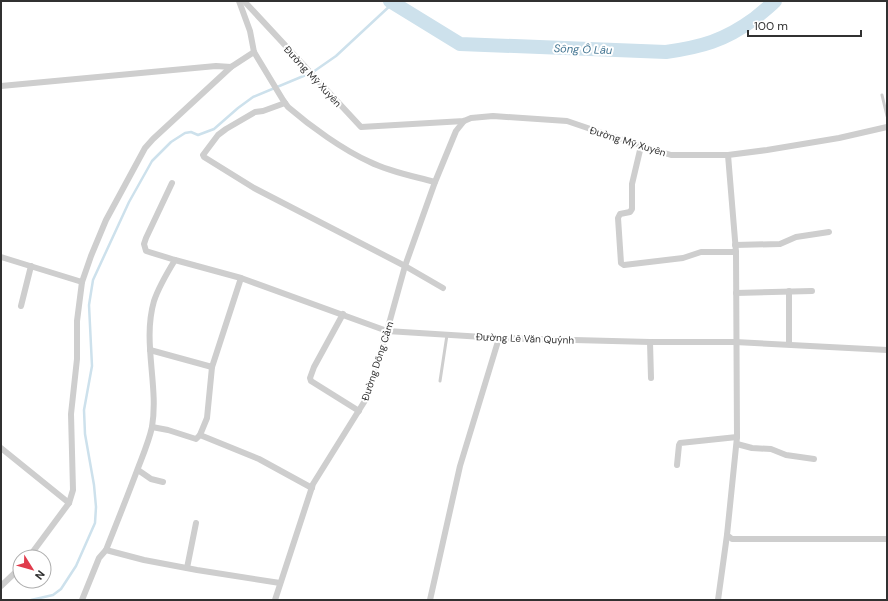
<svg xmlns="http://www.w3.org/2000/svg" width="888" height="601" viewBox="0 0 888 601" font-family="'DM Sans',sans-serif">
<rect width="100%" height="100%" fill="#fff"/>
<g fill="none" stroke-linecap="round" stroke-linejoin="round">
<!-- stream -->
<path stroke="#cde1ec" stroke-width="2.5" d="M31,600L53,595L61,589L76,566L95,523L96,507L94,485L85,434L84,410L92,366L89,305L93,280L129,202L152,161L171,142L185,133L191,132L198,135L214,129L238,108L253,97L313,72L336,56L393,3"/>
<!-- river -->
<path stroke="#cde1ec" stroke-width="14" d="M390,1L460,44L666,52C701,47 724,41 754,19C761,13 768,8 775,1"/>
<!-- service -->
<g stroke="#cecece" stroke-width="3">
<path d="M882,95L887,116"/>
<path d="M440,381L447,335"/>
</g>
<!-- minor -->
<g stroke="#cecece" stroke-width="6">
<path d="M239,1L250,31L254,52L283,100L288,107C310,126 343,150 370,162C390,172 413,176 435,182"/>
<path d="M244,1L361,127L464,121L471,118L493,116L567,121L617,138L671,155H728L767,150L839,138L887,127"/>
<path d="M1,86L216,66L231,67L254,52"/>
<path d="M285,103L263,111L255,112L226,129L218,135L203,155L204,157L254,188L405,266L443,288"/>
<path d="M641,146L632,184V209L630,212L620,214L618,218L621,263L624,265L683,258L701,252H736"/>
<path d="M728,155L736,252L737,437L727,535L732,539H887"/>
<path d="M172,183L146,238L144,244L146,251L175,260L241,278L387,331L499,338L650,342H735L887,350"/>
<path d="M735,245L780,244L796,237L829,232"/>
<path d="M1,257L82,282"/>
<path d="M789,291V344"/>
<path d="M736,293L812,291"/>
<path d="M21,306L31,266"/>
<path d="M343,314L314,367L310,378L311,381L359,411"/>
<path d="M650,342L651,378"/>
<path d="M150,350L212,367"/>
<path d="M152,427L168,430L196,439L200,435L207,418L212,367L241,278"/>
<path d="M200,435L259,459L312,488"/>
<path d="M737,444L752,448L771,449L786,455L814,459"/>
<path d="M1,448L69,503"/>
<path d="M677,465L679,445L680,443L737,437"/>
<path d="M138,470L151,479L163,482"/>
<path d="M106,550C117,522 128,495 138,468C143,455 149,441 152,427C159,386 142,342 154,301C159,286 167,273 175,260"/>
<path d="M29,557L69,503L73,490L71,414L77,359V321L82,282L91,256L106,220L145,148L153,139L231,67"/>
<path d="M187,568L196,523"/>
<path d="M1,586L20,568"/>
<path d="M82,600L99,558L106,550L144,560L197,570L280,583"/>
<path d="M275,600L313,484L366,399L387,331L405,266L435,182L456,131L464,121"/>
<path d="M430,600L460,466L499,338"/>
<path d="M718,600L727,535"/>
</g>
</g>
<g text-anchor="middle" stroke-width="4" stroke-linejoin="round" paint-order="stroke">
<!-- street labels -->
<g font-size="10" fill="#313131" stroke="#fff">
<text transform="translate(313 76) rotate(47)" y="4">Đường Mỹ Xuyên</text>
<text transform="translate(628 141) rotate(17)" y="4">Đường Mỹ Xuyên</text>
<text transform="translate(525 338) rotate(2)" y="4">Đường Lê Văn Quýnh</text>
<text transform="translate(377 361) rotate(-72)" y="4">Đường Dõng Cảm</text>
</g>
<!-- water labels -->
<g font-size="11" font-style="italic" fill="#417491" stroke="#fff">
<text transform="translate(583 49) rotate(2)" y="4">Sông Ô Lâu</text>
</g>
</g>
<!-- border -->
<rect width="888" height="601" fill="none" stroke="#313131" stroke-width="4"/>
<!-- north arrow -->
<g transform="translate(32 569) rotate(127)"><circle r="19" fill="#ffffff" stroke="#adadad"/>
<path d="M0-3L7 15L0 10L-7 15Z" fill="#e03b4c"/>
<text y="-6" font-size="11" font-weight="bold" text-anchor="middle" fill="#313131">N</text>
</g>
<!-- scale -->
<path d="M748 30v6h113v-6" fill="none" stroke="#313131" stroke-width="2"/>
<text x="754" y="30" font-size="12" fill="#313131" stroke="#ffffff" stroke-width="3" paint-order="stroke">100 m</text>
</svg>
